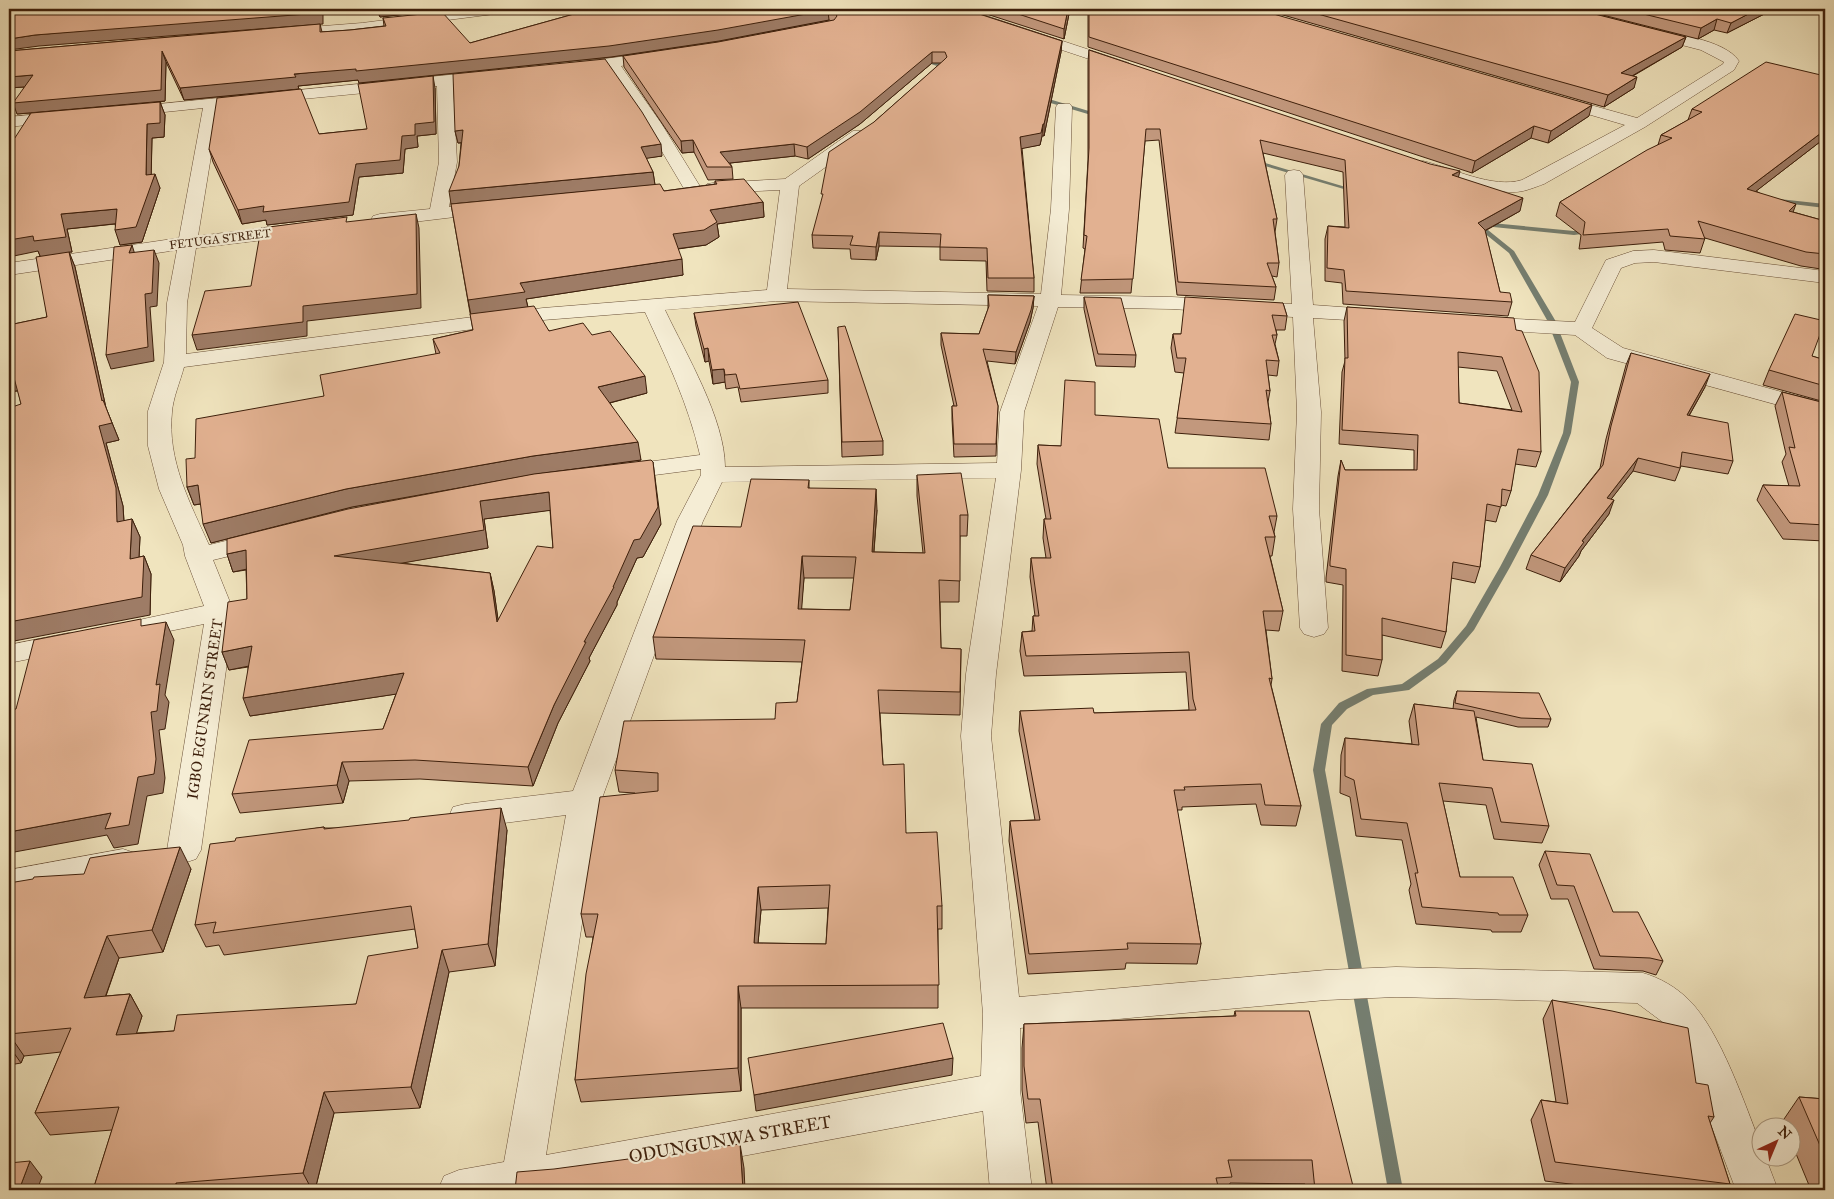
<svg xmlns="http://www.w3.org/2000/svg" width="1834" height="1199" viewBox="0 0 1834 1199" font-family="'IM FELL Great Primer',serif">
<rect width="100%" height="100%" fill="#f0e4be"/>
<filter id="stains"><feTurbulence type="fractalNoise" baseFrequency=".004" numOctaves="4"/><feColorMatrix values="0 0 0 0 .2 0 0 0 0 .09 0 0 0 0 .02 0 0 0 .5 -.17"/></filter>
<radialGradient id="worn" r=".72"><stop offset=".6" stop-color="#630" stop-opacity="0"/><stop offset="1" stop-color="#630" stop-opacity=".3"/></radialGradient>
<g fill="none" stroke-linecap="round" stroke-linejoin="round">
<!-- stream -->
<g fill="#757e70" fill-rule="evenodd">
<path d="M921,57L954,68L955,69L952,71L919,60L918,59Z"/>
<path d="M1039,96L1102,115L1103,116L1098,117L1037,99L1036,98Z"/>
<path d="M1251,160H1255L1359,191L1354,192L1251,162Z"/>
<path d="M1779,199L1825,204V208L1777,202L1776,201Z"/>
<path d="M1481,222L1574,231L1589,229L1592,231L1589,233L1574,235L1483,226L1514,251L1555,320L1579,382L1571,433L1548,495L1510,567L1474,630L1446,663L1409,690L1373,695L1347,709L1332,725L1325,770L1403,1190H1388L1313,770L1321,724L1339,703L1367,689L1402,684L1438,659L1466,626L1500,567L1538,495L1563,433L1571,382L1547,320L1509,253L1473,224Z"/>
</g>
<defs>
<g id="minor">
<path d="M472,9H509L502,13L362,31L285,37L280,36L278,33L280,30L285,29L362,23Z"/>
<path d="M946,9H966L1129,63L1131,66L1129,69H1119L948,12Z"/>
<path d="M1648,28C1673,34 1724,39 1739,61L1734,70L1645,127L1544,184C1535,187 1525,192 1514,192C1498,193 1423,178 1414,166L1417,162L1423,161C1452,168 1493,189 1522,180L1625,125L1550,103L1548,100L1550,97H1562L1637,118L1723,64L1724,62L1701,50L1643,35L1641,32L1643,29Z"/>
<path d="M660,52L665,53L667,56L665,59L621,66L661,123L701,188L698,192L692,193L686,192L645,123L607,68L571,73L566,71L563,68L566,65L571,63Z"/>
<path d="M489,71L494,73L497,76L494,79L453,84L457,162L449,207L488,203L494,204L497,208L494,212L488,213L380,226L373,224L371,220L373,216L380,214L430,209L439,162L437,86L219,107L198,236L297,224L304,226L306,230L304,234L297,236L196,248L187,303L186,354L543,308L767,290L780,190L713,193L707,192L704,188L707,184L713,183L785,179L853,131H865L867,135L865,139L799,186L787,289L1041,294L1051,209L1056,107L1058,104H1070L1072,107L1069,209L1061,295L1172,297L1292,304L1285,175L1288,171L1294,170L1300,171L1303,175L1313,305L1382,310L1389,312L1392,316L1389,320L1382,322L1313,318L1321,412L1319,509L1328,628L1324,634L1314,637L1304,634L1300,628L1293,509L1297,412L1293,317L1172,309L1058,307L1024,412L1021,470L996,674L991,736L1019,997L1326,970L1396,967L1643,973C1660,978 1676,987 1689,1000C1721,1032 1745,1105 1762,1148V1156H1765L1778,1190H1736L1682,1049L1664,1023L1637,1003L1396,997L1326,1000L1020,1028V1090L1032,1190H990L983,1111L561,1190H438L444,1176L459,1170L504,1162L566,815L465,828L453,825L449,816L453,807L465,804L573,791L677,521L701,475V469L616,480L607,478L604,473L607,468L616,466L700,455C688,403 667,360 645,312L543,320L184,367C180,382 173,398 172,412C167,460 190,503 209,545L262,532L271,534L275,540L271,546L213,560L234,612L201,850L196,859L184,863L172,859L167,850L204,624L130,639L120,636L116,630L120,624L204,606L185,556L183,545L159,489L148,446V411L164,362L167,303L177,250L9,275V263L179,238L203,108L126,116L120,114L118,111L120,108ZM776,301L1038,306L1000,412L997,463L725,467C725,419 686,354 665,310ZM996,478L966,674L961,736L983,1014L981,1076L546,1155L601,801L703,521L722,482Z"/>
<path d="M63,112L69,114L71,117L69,120L9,127V117Z"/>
<path d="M1654,250L1825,271V283L1654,262L1635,263L1621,268L1592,328L1623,348L1825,404V418L1607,358L1575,335L1477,329L1470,327L1466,323L1470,319L1477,317L1575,322L1606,260L1633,251Z"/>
<path d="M69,633L79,635L83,642L79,649L9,663V645Z"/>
<path d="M123,849L135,853L140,862L135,871L9,896V870Z"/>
</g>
</defs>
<!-- minor casing -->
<use href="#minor" stroke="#6a5038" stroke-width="1"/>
<!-- minor -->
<use href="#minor" fill="#f5edd5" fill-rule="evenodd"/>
</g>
<!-- wall -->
<g fill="#c2987d" stroke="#3d1f0b" fill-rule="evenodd">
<path d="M376,9H448L434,11L380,17Z"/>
<path d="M592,9H964L1062,41L1061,52L1044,136H1042L1040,145L1022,148L1034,278V292L987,291L986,261L940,260V247L879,246L876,260L851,259L850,249L813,248L812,235L874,122L941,63H932L860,124L808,159L795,156L730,163L732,167L733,179L708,180L694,152L682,153L624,67L623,56L718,42L832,21L829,20L719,41L611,57L359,83L358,80L298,86L299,89L184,100L166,62L165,101L160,102L165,115L164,137L152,138L151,174L160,188L142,242L120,245L115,224L67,229L72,252H69L75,267L106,408L119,440L106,443L123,506L124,521L132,519L140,537L139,557L144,556L151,574L150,615L21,404L18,391L9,392V325L47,317L40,256L38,251L30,113L17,114L24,87L9,88V51L320,24L322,32L350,30L384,26L383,18L470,43Z"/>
<path d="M971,9H1070L1064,39Z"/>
<path d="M1088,9H1256L1589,116L1548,143L1531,138L1472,173L1088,47Z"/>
<path d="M1262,9H1575L1686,37L1682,47L1633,76L1634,88L1604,107Z"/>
<path d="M1579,9H1774L1727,33L1714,30L1698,39Z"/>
<path d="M1089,50L1458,177L1520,211L1485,231L1500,292L1512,302L1508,316L1343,304L1342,283L1325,281V239L1328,226L1345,227L1343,172L1263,153L1277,219L1275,232L1279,263L1277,277L1272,276L1276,287L1274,300L1177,295L1159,140L1145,141L1131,293H1080L1085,249L1083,248L1088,160V61Z"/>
<path d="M1825,76V138L1756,191L1793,212L1825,221V266H1824L1821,269L1801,266L1705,238L1700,253L1665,250L1663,242L1579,249L1581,235L1556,216L1560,202L1658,145L1661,135L1688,120L1692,109Z"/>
<path d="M435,88L436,134L417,136L418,147L405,149L403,173L359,177L353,215L267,225L266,220L242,224L213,162L209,149L319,134L367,129Z"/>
<path d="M455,131L662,156L646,158L653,172L655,185L664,191L715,184V181L763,202L764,217L717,224L719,237L706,245L678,249L683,275L526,299L528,307L549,331L592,335L647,393L610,403L641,460L551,472L661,524L643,557L637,558L617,602V605L589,658L590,661L558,723L533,786L420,779L349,781L343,803L240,813L232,794L383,729L396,694L250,716L248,667L229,670L222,652L247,599L246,570L233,572L227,554L500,481L352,507L211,543L201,504L194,505L187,487L195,458L324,396L436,354L433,339L473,330L451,204L459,166L461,143H458ZM550,510L553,548L498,620L494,591L490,573L401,563L488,548L484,519Z"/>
<path d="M988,295L1034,296L1033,308L1030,322L1015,364L987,361L998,406L996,456L954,457L952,419V406H954L941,345V333L979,334L988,309Z"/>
<path d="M1084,297L1136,355L1135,367L1096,366L1084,309Z"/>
<path d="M1283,303L1287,316L1285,330H1276L1277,335L1275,344L1279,361L1277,376L1268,375L1270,391L1268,402L1271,424L1269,440L1175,433L1184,373L1175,372L1171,348L1173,334H1181Z"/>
<path d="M1347,307L1516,330L1541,452L1536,467L1515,464L1511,491L1506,506L1501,505L1496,522L1485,520L1480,567L1475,583L1451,578L1446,632L1441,648L1382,635V660L1378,676L1342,671L1343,585L1326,582V578L1338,476L1341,460L1345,470H1414V450L1339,444L1342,372L1345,361L1344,321ZM1458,367L1497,371L1512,410L1459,403Z"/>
<path d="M694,313L828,380V393L741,402L738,387L726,389L725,382L713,384L709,361L705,362L696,326Z"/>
<path d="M838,327L883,441V455L842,457Z"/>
<path d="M1631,353L1705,387L1689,416L1733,461L1728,474L1681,466L1675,481L1633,471L1611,499L1609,514L1581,551L1579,556L1560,582L1526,569L1531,555L1600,468L1606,439L1626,365Z"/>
<path d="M1812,356L1825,360V402L1763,385L1769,370Z"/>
<path d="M1782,392L1825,403V541L1783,539L1757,500L1763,485L1789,486L1782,462L1786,454L1775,406Z"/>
<path d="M1095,415L1168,468L1277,516L1274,532L1275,537L1272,556H1270L1283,611L1279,631L1266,630L1272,679L1271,685L1301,806L1296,826L1261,825L1256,804L1182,807V810H1177L1201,944L1197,964L1126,963L1125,969L1028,974L1009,841L1010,821L1035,820L1019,731L1020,711L1094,713L1189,710L1186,672L1024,676L1020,651L1022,632L1032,631L1033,616H1035L1030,577L1031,558H1046L1043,538L1044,519H1046L1037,464L1038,445L1061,446Z"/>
<path d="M917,475L968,515L967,536H960L959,602H940L941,648L961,649L960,715L880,713L883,765L906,833L942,906V929H938V1008H741V1091L581,1102L575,1080L593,937H586L581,914L635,793L619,792L615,770L775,719L797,702L802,662L656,659L653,637L741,527L809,480V488L877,510L874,552L923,553L917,496ZM804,578H854L850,610L801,609ZM828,908L826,944L758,943L761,910Z"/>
<path d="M1457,691L1551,719L1548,727H1518L1476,717L1483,760L1549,826L1542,843L1494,839L1486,805L1443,801L1460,877L1528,915L1521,932H1492L1491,930L1416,924L1409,890L1411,884L1402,840L1356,836L1350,797L1340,793L1341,755L1345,738L1412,744L1409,721L1414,704L1453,709L1454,700Z"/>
<path d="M324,827L325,828L507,830L495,966L449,972L420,1108L334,1113L315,1190H93L112,1130L50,1135L35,1113L61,1052L24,1056L21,1063L9,1065V883L191,869L163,952L119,958L106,996L130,994L142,1016L136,1033L174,1031L356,1004L418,948L415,929L224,955L219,945L206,947L195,925L235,841Z"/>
<path d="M1545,851L1613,912L1663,961L1656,975L1643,971L1594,969L1568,899H1551L1539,865Z"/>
<path d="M1552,1000L1696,1083L1714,1117L1710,1123L1730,1184L1726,1190H1620L1545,1181L1531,1120L1541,1100L1556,1102L1543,1019Z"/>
<path d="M1235,1011L1354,1190H1306L1305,1184L1230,1183L1228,1190H1047L1038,1122L1026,1123L1022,1090V1048L1024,1024L1234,1016Z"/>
<path d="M1799,1097L1825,1099V1190H1811L1792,1144V1126H1784L1782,1122Z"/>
</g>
<!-- shaded-wall -->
<g fill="#9e7c66" stroke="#3d1f0b">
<path d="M323,9V24L39,46L9,50V39L35,35Z"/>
<path d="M378,9H448L434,11L380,17Z"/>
<path d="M1068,9H1070L1064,39V29Z"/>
<path d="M1758,9H1774L1727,33L1731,23Z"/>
<path d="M828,10L829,20L719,41L611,57L359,83L358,80L298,86L299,89L184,100L180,88Z"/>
<path d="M1717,19L1714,30L1698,39L1701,28Z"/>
<path d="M1686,37L1682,47L1618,84L1621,73Z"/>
<path d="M1062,41L1061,52L1044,136V124Z"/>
<path d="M162,51L166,62L165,101L17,114L13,103Z"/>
<path d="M932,52V63L860,124L808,159L807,147Z"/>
<path d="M33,75L37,86L9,88V77Z"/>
<path d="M433,76L435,88L436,134L417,136L418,147L405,149L403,173L359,177L353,215L267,225L266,220L242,224L238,210L356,164L402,136L415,124Z"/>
<path d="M1637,77L1634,88L1604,107L1608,95Z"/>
<path d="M160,102L165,115L164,137L152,138L151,184L155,174L160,188L142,242L120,245L115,230L146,175L147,124Z"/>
<path d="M1592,105L1589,116L1548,143L1551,131Z"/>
<path d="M1043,124L1042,136L1040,145L1020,149V137Z"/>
<path d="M1534,126L1531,138L1472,173L1475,161Z"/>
<path d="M463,130L465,142L458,143L455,131Z"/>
<path d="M1825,130V138L1742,202L1747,189Z"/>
<path d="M693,140L694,152L682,153L681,141Z"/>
<path d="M661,144L662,156L642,159L641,147Z"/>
<path d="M794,144L795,156L721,164L720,152Z"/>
<path d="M1460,171L1457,183L1452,175Z"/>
<path d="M653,172L655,185L451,204L449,191Z"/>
<path d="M1523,198L1520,211L1475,236L1478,223Z"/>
<path d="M763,202L764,217L717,224L719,237L706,245L675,249L673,234L710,210Z"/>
<path d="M1796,204L1791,218L1789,211Z"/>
<path d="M117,209L122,223L67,229L72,252H69L75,267L106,408L119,440L106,443L123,506L125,540L117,522L99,426L109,417L38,251L9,257V240L61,214Z"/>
<path d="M416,214L419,228L421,308L307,321V336L197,350L192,335Z"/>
<path d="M879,232V246L876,260V247Z"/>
<path d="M132,245L136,258L129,253Z"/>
<path d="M154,250L159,263L157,306L150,307L154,361L111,369L106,355L145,294Z"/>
<path d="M682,259L683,275L526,299L528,308L471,315L468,300L520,283Z"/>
<path d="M1825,259V263L1824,266L1821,269Z"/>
<path d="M1034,296L1033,308L1030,322L1015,364L1016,352Z"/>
<path d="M708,348L709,361L705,362L704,349Z"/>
<path d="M724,369L725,382L713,384L712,370Z"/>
<path d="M9,374H13L21,390L9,392Z"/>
<path d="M1710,374L1705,387L1682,428L1687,415Z"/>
<path d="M645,376L647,393L601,405L598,387Z"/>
<path d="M638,442L641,460L537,474L352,507L211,543L203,524L346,489L533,456Z"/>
<path d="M1638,458L1633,471L1602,511L1607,498Z"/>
<path d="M653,462L661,524L643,557L637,558L617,602V605L589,658L590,661L558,723L533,786L528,767L554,705L584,642Z"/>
<path d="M198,485L205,503L194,505L187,487Z"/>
<path d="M876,489L877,510L872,574V552Z"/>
<path d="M549,492L553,510L484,519L488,548L340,574L334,556L480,501Z"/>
<path d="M1614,500L1609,514L1581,551L1579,556L1560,582L1565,568L1582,541Z"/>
<path d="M132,519L140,537L138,577L130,559Z"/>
<path d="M246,550L252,568L233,572L227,554Z"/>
<path d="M144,556L151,574L150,615L9,642V622Z"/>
<path d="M802,556L804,578L800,631L798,609Z"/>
<path d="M490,573L494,591L501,641L497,622Z"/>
<path d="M166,622L174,640L165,695L169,702L165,729L159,730L165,778L163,793L147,796L138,844L114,848L107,835L9,853V832L111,813L151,712Z"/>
<path d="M252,646L259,664L229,670L222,652Z"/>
<path d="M404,673L410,692L250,716L243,698Z"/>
<path d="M342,762L349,781L343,803L337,785Z"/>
<path d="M501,808L507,830L495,966L488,944Z"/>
<path d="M180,847L191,869L163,952L152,930Z"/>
<path d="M758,887L761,910L756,966L754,943Z"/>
<path d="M107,936L119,958L97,1020L84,998Z"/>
<path d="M442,950L449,972L420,1108L411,1087Z"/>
<path d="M738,986L741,1008V1091L738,1068Z"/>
<path d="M130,994L142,1016L129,1057L116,1035Z"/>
<path d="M9,1034L24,1056L21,1063L9,1046Z"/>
<path d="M953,1058L952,1075L756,1111L754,1095Z"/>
<path d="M324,1092L334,1113L315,1190H312L303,1173Z"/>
<path d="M740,1144L744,1168L745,1190H743Z"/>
<path d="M30,1161L42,1177L37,1190H19Z"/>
<path d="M176,1183L180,1190H174Z"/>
</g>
<!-- building -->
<g fill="#e2b191" stroke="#3d1f0b" fill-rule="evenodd">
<path d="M9,9H320V13L35,35L9,39Z"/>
<path d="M592,9H964L1062,41L1044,124H1043L1041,133L1020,137L1034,278H988L987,248L940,247L941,234L879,232L876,247L850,245L853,236L812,235L823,194H821L829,152L874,122L944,60L947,57L945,52H932L860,112L807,147L794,144L720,152L732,167H707L693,140L681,141L623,56L718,42L834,20L837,16L834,11L828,10L718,30L609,46L356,71V69L294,74L296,77L180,88L162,51L161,90L13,103L33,75L9,77V51L320,24V32L350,30L386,26L383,18L442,12L470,43Z"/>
<path d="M1003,9H1068L1064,29Z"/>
<path d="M1089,9H1256L1592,105L1551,131L1534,126L1475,161L1089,37Z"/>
<path d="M1300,9H1575L1686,37L1621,73L1637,77L1608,95Z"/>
<path d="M1623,9H1758L1731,23L1717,19L1701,28Z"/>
<path d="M1089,50L1430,164L1460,171L1452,175L1523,198L1478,223L1485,230L1500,292L1510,293L1512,302L1346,291L1344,270L1327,268L1328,226L1349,228L1345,160L1260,140L1277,219H1273L1279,263H1267L1276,287L1178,282L1160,129H1146L1133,279L1081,280L1087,236L1084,235L1089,148Z"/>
<path d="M605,59L642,112L661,144L641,147L653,172L449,191L459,166L463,130L455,131L453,74Z"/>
<path d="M1766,62L1825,76V130L1747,189L1796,204L1789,211L1825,221V254L1806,252L1698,221L1705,239L1670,236L1668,229L1583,235L1585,222L1560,202L1647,150L1672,138L1661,135L1702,112L1692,109Z"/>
<path d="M433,76L434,122L415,124V135L402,136L400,160L356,164L349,202L263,212L264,206L238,210L209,149L217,98L301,89L319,134L367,129L358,84Z"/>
<path d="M160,102V123L147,124L146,175L155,174L136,227L115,230L117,209L61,214L66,237L34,241L33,236L9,240V147L31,113Z"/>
<path d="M744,179L763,202L710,210L717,222L704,230L673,234L682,259L520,283L525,292L468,300L451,204L660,184L664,191L717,184L715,181Z"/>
<path d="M416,214L417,294L303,306V322L192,335L205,291L251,286L261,228L347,217L346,222Z"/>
<path d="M132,245L129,253L154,250L152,293L145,294L148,347L106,355L114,247Z"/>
<path d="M69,252L102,401L103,400L112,423L99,426L116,488L117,522L132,519L130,559L144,556L142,597L9,622V408L21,404L13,374H9V325L47,317L36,257Z"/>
<path d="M988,295L1034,296L1031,310L1016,352L983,349L998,406L996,444H954L952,406H957L941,333L979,334L989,306Z"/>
<path d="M1084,297L1121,298L1136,355L1098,354Z"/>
<path d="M1185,297L1283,303L1287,316L1272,315L1277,335H1272L1279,361L1266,360L1270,391L1266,390L1271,424L1177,418L1186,358H1177L1173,334H1181Z"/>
<path d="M798,302L828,380L740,389L736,374L725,375L724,369L712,370L708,348L704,349L694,313Z"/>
<path d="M534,306L549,331L583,323L592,335L610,331L645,376L598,387L638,442L533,456L346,489L203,524L198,485L187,487L186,459L195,458L196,419L324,396L320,375L440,353L433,339L473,330L470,314Z"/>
<path d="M1347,307L1514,318L1516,330L1522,331L1539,372L1541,452L1518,449L1511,491L1502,489L1501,507L1487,504L1480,567L1453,562L1446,632L1382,618V660L1346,655V569L1330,566V562L1341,460L1345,470H1417L1418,435L1342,430L1345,358H1348ZM1458,352L1502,357L1522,412L1459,403Z"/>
<path d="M1795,314L1825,321L1812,356L1825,360V386L1769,370Z"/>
<path d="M845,326L883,441L842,442L838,327Z"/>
<path d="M1631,353L1710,374L1687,415L1728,423L1733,461L1682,452L1680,468L1638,458L1607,498L1614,500L1582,541L1584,542L1565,568L1531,555L1603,465L1611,426Z"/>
<path d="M1065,380L1095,382V415L1159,419L1168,468H1265L1277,516H1269L1275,537H1265L1283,611H1263L1272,679L1269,678L1301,806L1265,805L1261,784L1184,787L1185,790H1174L1201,944L1127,943L1128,949L1029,954L1010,821L1040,820L1020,711L1093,708L1094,713L1196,710L1193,699L1189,652L1026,656L1022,632L1035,631L1033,616H1039L1031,558H1051L1044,519H1051L1038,445L1061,446Z"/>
<path d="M1782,392L1825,403V525L1790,523L1763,485L1800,486L1789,447L1795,448Z"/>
<path d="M651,460L653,462L658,507L640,539L634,540L613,587H614L584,642H586L554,705L528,767L415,760L342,762L337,785L232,794L249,740L383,729L404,673L243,698L252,646L222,652L228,602L247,599L246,550L227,554V539L348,509L534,474ZM549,492L553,548L537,546L497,622L490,573L334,556L484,530L480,501Z"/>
<path d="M961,473L968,515H960V581L939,580L941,648L961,649L960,692L878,690L883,765L904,764L906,833L937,832L942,906H937L939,985L738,986V1068L575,1080L586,974L598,914H581L600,797L658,791V773L615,770L624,721L775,719L776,703L797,702L805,640L653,637L693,526L741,527L751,479L809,480L808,488L876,489L872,552L925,553L917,475ZM802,556L856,557L850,610L798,609ZM830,885L826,944L754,943L758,887Z"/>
<path d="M141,619V626L166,622L156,685L160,684L157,711L151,712L156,759L154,774L138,777L129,825L105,829L111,813L9,832V710L16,709L34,640Z"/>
<path d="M1457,691L1539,693L1551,719L1521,718L1455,703Z"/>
<path d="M1414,704L1474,711L1483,760L1532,764L1549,826L1501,822L1492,788L1439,783L1460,877H1513L1528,915H1499L1498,913L1422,907L1415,873H1418L1407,823L1361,819L1354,780L1345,776V738L1419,745Z"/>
<path d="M501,808L488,944L442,950L411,1087L324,1092L303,1173L176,1183L174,1190H93L119,1107L35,1113L71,1028L9,1034V1035V883L33,879L34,877L84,874L90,858L121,853L180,847L152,930L107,936L84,998L130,994L116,1035L174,1031L177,1015L356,1004L368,956L418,948L411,906L213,933L216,922L195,925L210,844L235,841L236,838L324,827V829L409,820L410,818Z"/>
<path d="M1545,851L1590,854L1613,912H1638L1663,961L1650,958L1600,956L1574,886L1557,885Z"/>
<path d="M1552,1000L1612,1011L1688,1028L1696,1083L1708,1085L1714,1117L1708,1116L1730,1184L1555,1162L1541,1100L1568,1104Z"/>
<path d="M1235,1011H1309L1354,1190H1315L1312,1160H1228L1232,1177L1216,1178L1219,1190H1053L1040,1099H1028L1024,1066V1024L1236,1016Z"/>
<path d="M943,1023L953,1058L754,1095L748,1058Z"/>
<path d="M1799,1097L1825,1099V1157Z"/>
<path d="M740,1144L743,1190H515L517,1172L554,1169Z"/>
<path d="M30,1161L19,1190H9V1163Z"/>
</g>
<g text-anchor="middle" stroke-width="4.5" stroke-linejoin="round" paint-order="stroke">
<!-- far-street labels -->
<g font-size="12" fill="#3d1f0b" stroke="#f5edd5">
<text transform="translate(220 239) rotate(-7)" y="4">FETUGA STREET</text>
</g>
<!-- street labels -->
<g font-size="15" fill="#3d1f0b" stroke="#f5edd5">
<text transform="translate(205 709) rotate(-82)" y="5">IGBO EGUNRIN STREET</text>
</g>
<!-- near-street labels -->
<g font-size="18" fill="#3d1f0b" stroke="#f5edd5">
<text transform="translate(730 1139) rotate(-10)" y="6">ODUNGUNWA STREET</text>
</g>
</g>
<!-- margin -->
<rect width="1834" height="1199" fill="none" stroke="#f0e4be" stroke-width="30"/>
<rect x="10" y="10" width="1814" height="1179" fill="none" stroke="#3d1f0b" stroke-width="2.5"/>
<rect x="15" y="15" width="1804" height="1169" fill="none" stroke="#3d1f0b"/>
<!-- north arrow -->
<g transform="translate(1776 1142) rotate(44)"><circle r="24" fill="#f5edd5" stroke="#ab9b84"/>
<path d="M0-4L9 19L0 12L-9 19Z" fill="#8f2418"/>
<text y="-8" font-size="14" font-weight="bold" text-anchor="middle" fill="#3d1f0b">N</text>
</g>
<rect width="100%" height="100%" filter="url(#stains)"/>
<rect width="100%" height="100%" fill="url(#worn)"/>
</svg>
